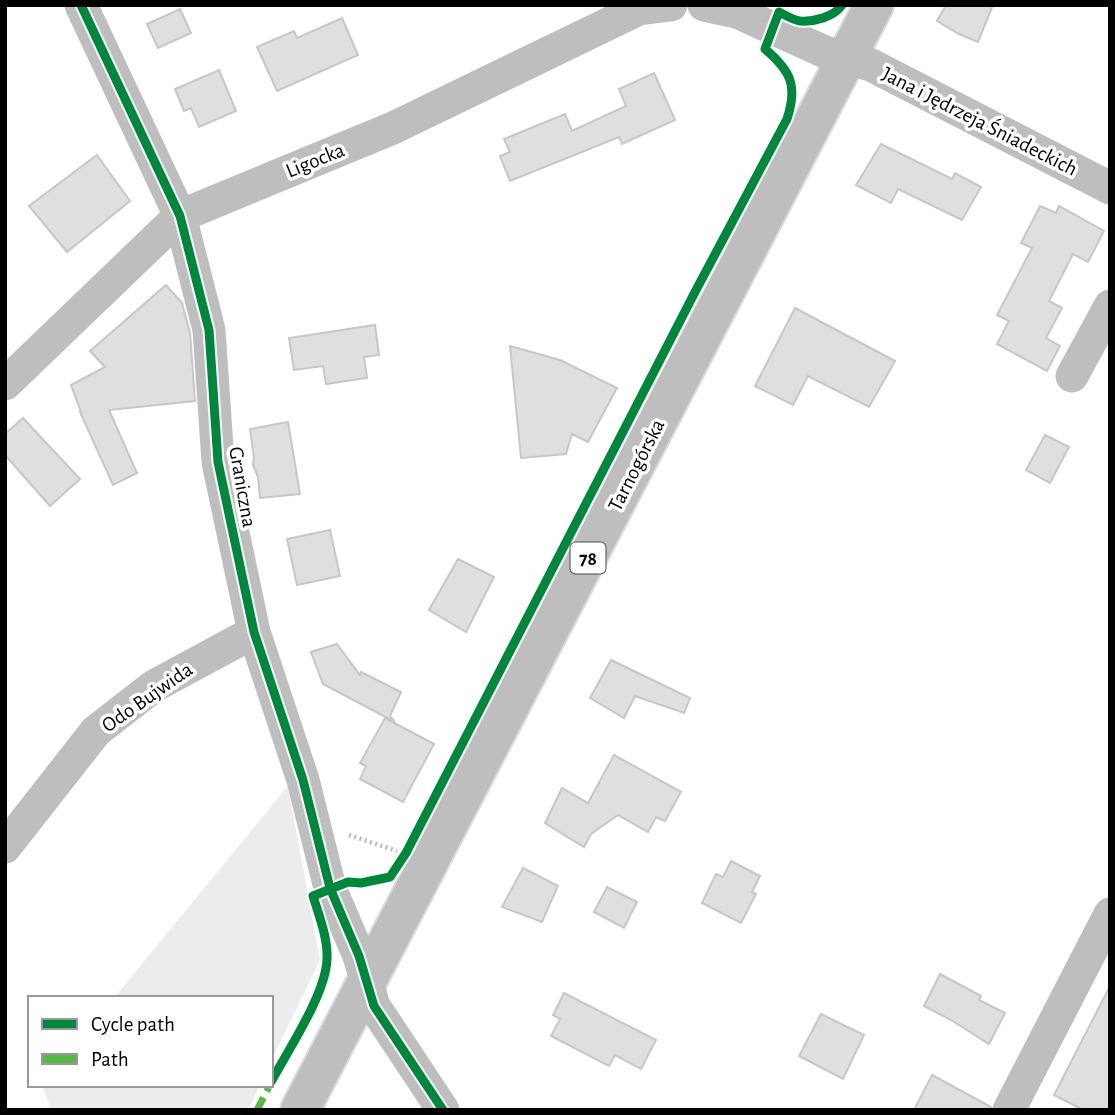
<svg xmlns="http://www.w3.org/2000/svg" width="1115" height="1115" viewBox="0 0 1115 1115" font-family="'Alegreya Sans',sans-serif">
<rect width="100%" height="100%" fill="#fff"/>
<!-- green -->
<g fill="#ececec">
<path d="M288,786L320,960L271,1061V998H114Z"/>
<path d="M42,1085H260L248,1110H51Z"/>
</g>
<!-- building -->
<g fill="#dfdfdf" stroke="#c7c7c7" stroke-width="2">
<path d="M946,5H993L978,42L959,34L937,21Z"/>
<path d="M180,9L191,33L158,48L147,24Z"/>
<path d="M342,18L358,55L277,91L257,47L294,31L297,38Z"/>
<path d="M219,70L236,111L199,127L191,108L184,111L175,89Z"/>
<path d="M654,73L675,120L622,144L619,137L510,181L500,156L510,152L504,139L565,114L572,131L626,106L619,89Z"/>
<path d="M881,144L952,179L955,173L981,187L962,220L898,189L891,203L856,185Z"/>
<path d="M97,155L130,201L67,252L29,206Z"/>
<path d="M1040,206L1056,213L1059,206L1104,231L1088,262L1073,254L1049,301L1062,308L1046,338L1060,346L1047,371L997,344L1009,321L997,315L1032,248L1021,243Z"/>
<path d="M166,285L182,303L190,333L195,401L109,410L137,473L113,485L80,412H81L71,385L105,367L90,351Z"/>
<path d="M795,308L895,361L869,407L808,376L793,405L755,386Z"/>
<path d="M375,325L379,355L364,357L367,378L326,384L323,366L294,370L289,338Z"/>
<path d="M510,346L560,360L617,388L588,442L572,434L566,454L521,458Z"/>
<path d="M23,418L80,479L50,506L5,455V434Z"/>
<path d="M288,422L300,494L260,498L258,477L253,465L254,458L250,429Z"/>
<path d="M1045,435L1069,447L1050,483L1026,470Z"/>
<path d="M330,530L340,576L297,585L287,539Z"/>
<path d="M458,559L494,577L466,632L429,610Z"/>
<path d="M337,644L360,675L361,672L401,692L390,716L395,722L323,684L311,652Z"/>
<path d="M611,660L690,698L684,713L635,696L624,718L590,698Z"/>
<path d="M385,718L434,744L403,802L360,779L366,766L360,763Z"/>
<path d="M614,755L681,792L665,821L656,817L648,832L618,815L591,834L584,847L545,823L562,788L588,803Z"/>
<path d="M731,861L760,876L752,892L756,894L741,923L702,903L716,874L723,877Z"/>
<path d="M523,868L558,886L542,922L502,907Z"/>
<path d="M607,887L637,902L624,928L594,912Z"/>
<path d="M940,974L981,996L979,1000L1005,1013L989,1044L951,1020L924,1006Z"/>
<path d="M1110,986V1110H1083L1054,1095Z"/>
<path d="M564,993L656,1040L641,1069L615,1055L609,1066L551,1036L560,1019L553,1015Z"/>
<path d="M821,1014L864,1035L843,1079L799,1056Z"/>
<path d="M932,1075L991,1107L990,1110H914Z"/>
</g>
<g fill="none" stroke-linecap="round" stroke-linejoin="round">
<defs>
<path id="primary" d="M300,1110L874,5"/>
</defs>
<!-- primary casing -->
<use href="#primary" stroke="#dbdbdb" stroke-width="42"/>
<!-- path -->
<path stroke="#b9b9b9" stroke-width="4.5" stroke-dasharray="2 3.5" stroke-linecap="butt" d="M349,835L397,851"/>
<!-- minor -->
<g stroke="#bebebe" stroke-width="33">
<path d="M81,5L180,216L209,330L218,462L254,632L303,780L330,888L359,956L374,1006L443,1110"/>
<path d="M704,5L737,12L825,52L871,65L1110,188"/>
<path d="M1072,376L1110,306"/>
<path d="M5,384L180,216L393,128L639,9L671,5"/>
<path d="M5,847L96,731L154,686L254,632"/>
<path d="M1009,1110L1110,914"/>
</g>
<!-- primary -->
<use href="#primary" stroke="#bebebe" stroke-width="38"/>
<!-- quiet -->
<path stroke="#58b947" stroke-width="7" stroke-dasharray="14 7" stroke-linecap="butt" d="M257,1110L270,1085"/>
<defs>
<g id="cycleway">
<path d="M81,5L180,216L209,330L218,462L254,632L303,780L330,888L359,956L374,1006L443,1110"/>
<path d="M271,1082C288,1050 326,994 327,959C328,938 319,916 313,896L348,882L361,883L390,877L406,853L695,292L787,119C798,86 791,71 765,49L779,12C785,15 793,20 800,21C814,22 834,17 842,5"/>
</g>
</defs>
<!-- cycleway casing -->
<use href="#cycleway" stroke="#fff" stroke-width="13"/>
<!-- cycleway -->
<use href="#cycleway" stroke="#00873e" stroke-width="9"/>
</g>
<g text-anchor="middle" stroke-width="7" stroke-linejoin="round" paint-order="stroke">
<!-- shield labels -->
<rect fill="#fff" stroke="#4c4c4c" stroke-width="2" x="570.5" y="542.5" width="35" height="31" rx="5"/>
<g font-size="19" font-weight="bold" fill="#000">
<text x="588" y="565">78</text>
</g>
<!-- street labels -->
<g font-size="21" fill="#000" stroke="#fff">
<text transform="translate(980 121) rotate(27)" y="7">Jana i Jędrzeja Śniadeckich</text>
<text transform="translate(315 160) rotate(-22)" y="7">Ligocka</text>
<text transform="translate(636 465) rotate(-63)" y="7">Tarnogórska</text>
<text transform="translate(243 487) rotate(80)" y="7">Graniczna</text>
<text transform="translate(147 697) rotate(-35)" y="7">Odo Bujwida</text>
</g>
</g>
<!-- border -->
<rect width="1115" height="1115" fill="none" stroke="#000000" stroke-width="14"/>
<!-- legend -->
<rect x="28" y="996" width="245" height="91" fill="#ffffff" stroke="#999999" stroke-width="2"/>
<rect x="42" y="1019" width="35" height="10" fill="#00873e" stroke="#999999" stroke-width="2"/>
<text x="91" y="1031" font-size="21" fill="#000000">Cycle path</text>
<rect x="42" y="1054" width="35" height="10" fill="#58b947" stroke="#999999" stroke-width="2"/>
<text x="91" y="1066" font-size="21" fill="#000000">Path</text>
</svg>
